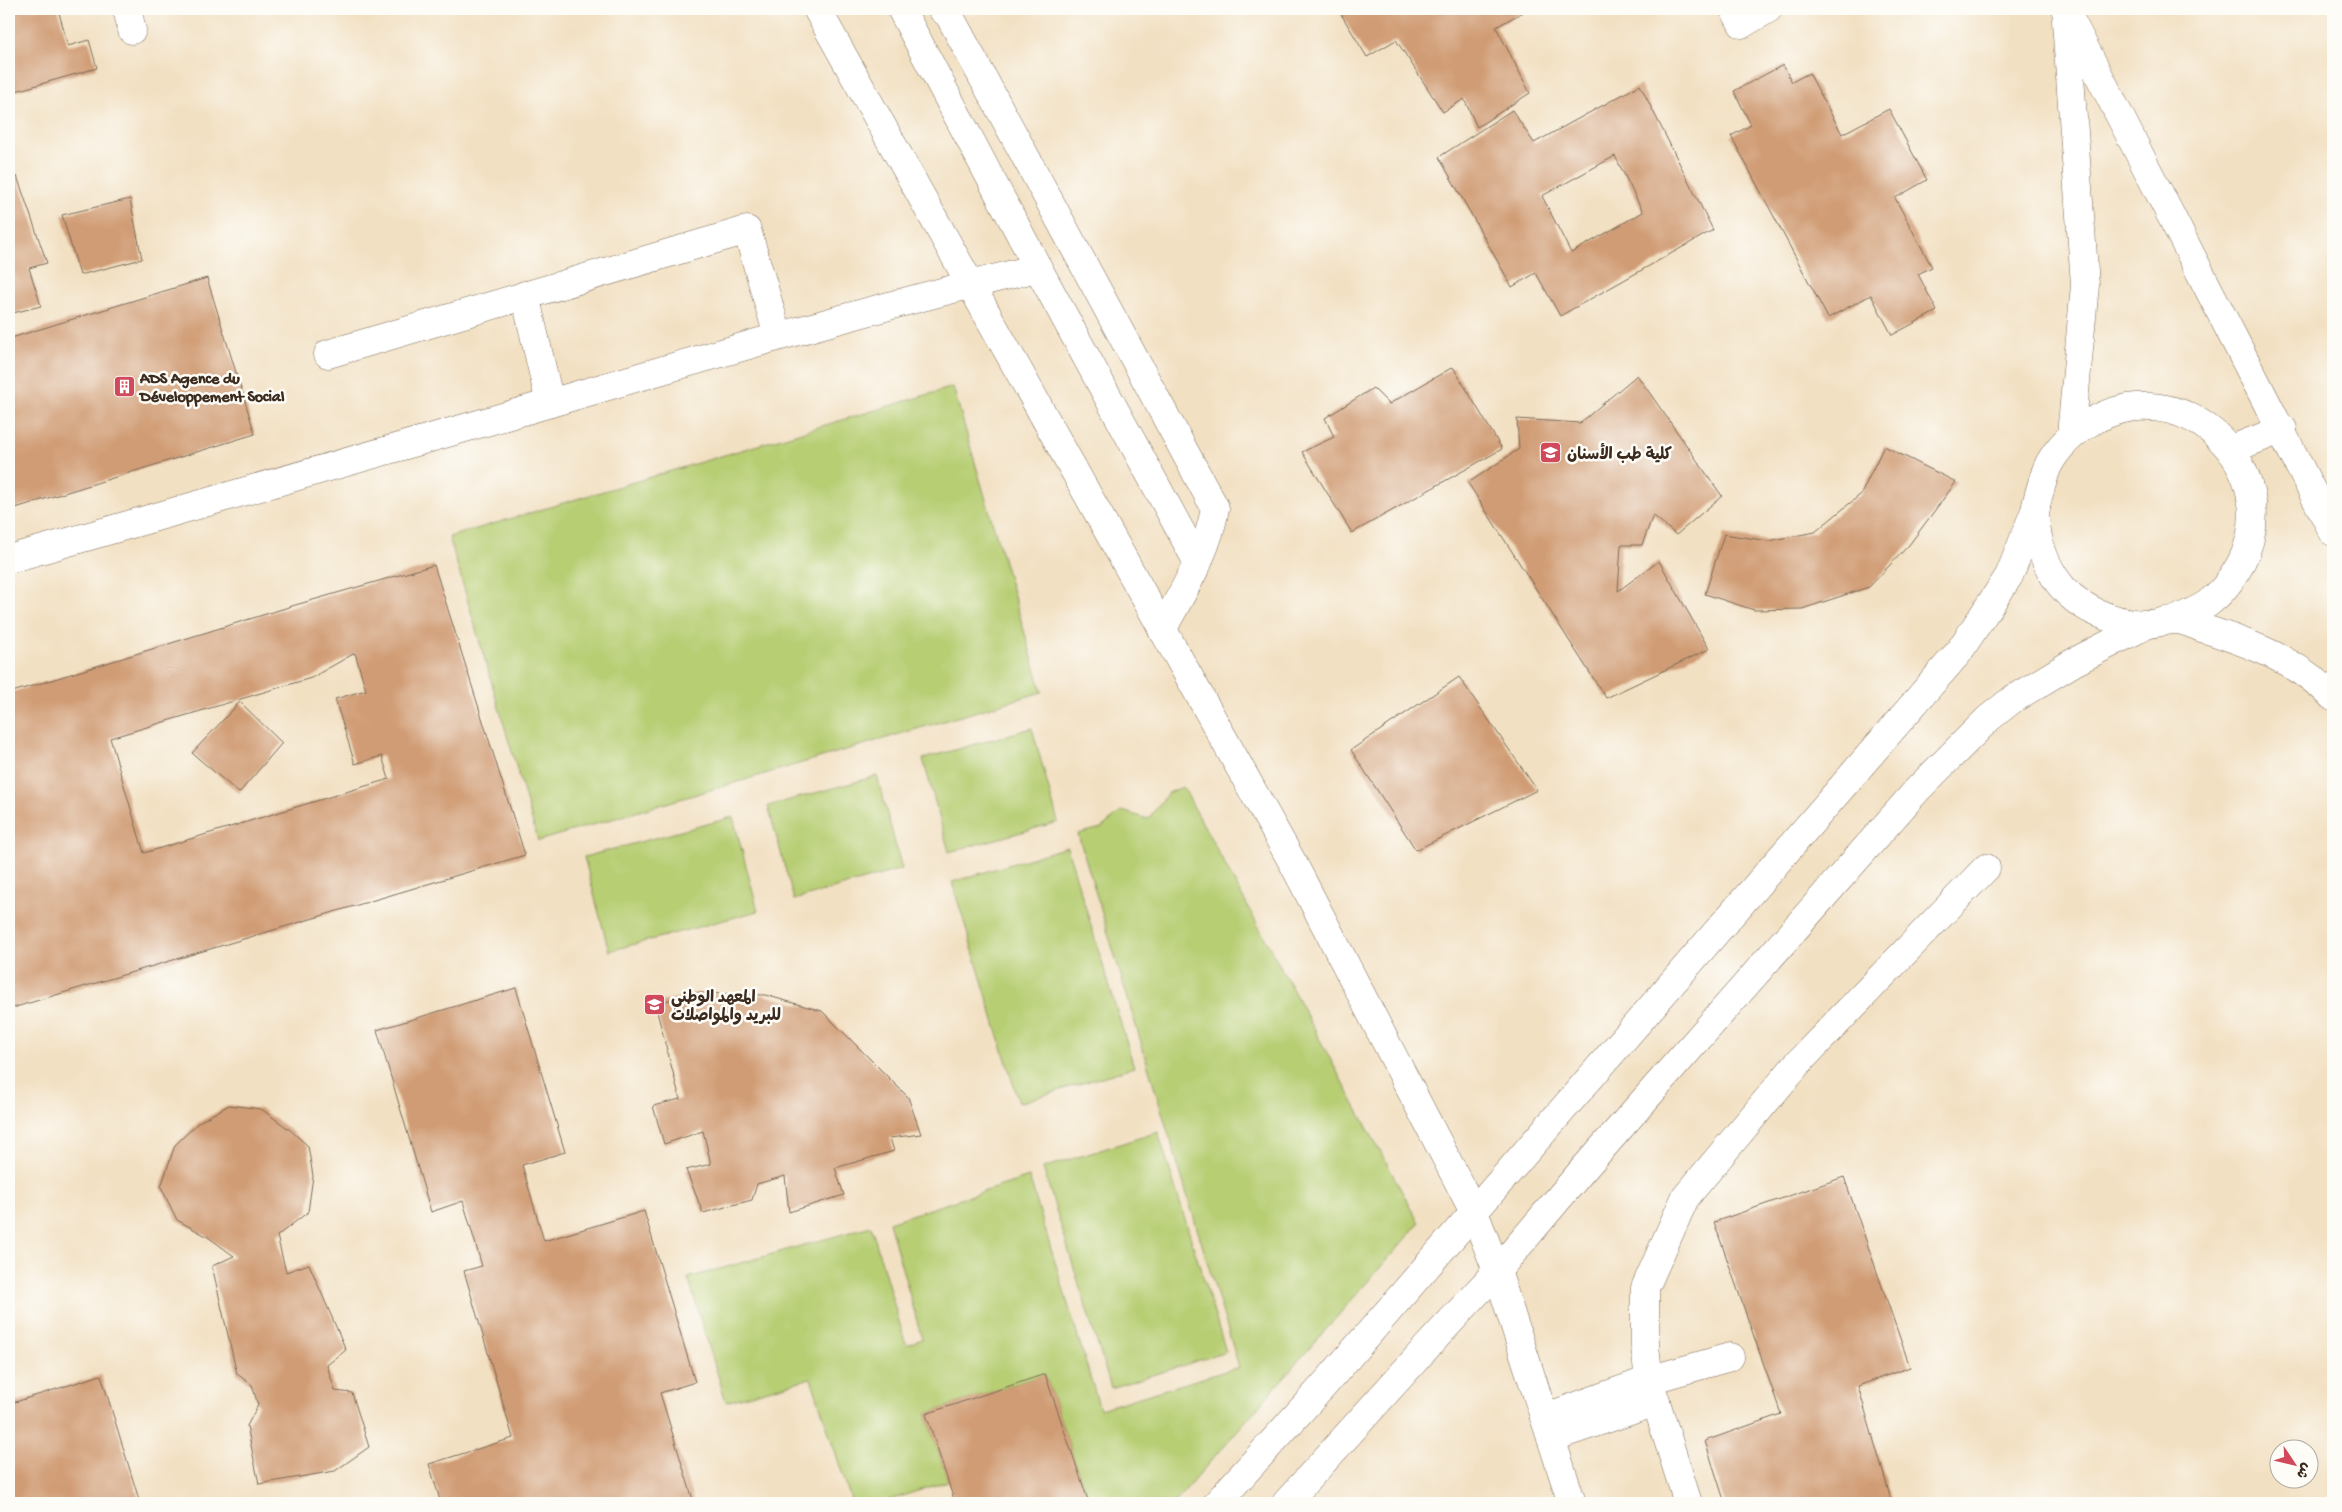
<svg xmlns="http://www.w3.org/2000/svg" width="2342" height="1512" viewBox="0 0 2342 1512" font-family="'Gochi Hand','Playpen Sans Arabic',sans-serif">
<rect width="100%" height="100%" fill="#fdfcf7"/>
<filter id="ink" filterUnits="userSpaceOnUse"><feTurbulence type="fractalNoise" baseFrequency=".02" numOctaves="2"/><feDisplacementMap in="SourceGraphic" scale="10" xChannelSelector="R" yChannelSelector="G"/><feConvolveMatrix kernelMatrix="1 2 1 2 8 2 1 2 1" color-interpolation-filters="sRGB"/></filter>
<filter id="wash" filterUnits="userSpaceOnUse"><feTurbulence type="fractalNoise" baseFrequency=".0096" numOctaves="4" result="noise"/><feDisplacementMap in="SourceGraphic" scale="20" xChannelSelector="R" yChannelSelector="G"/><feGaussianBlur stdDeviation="1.12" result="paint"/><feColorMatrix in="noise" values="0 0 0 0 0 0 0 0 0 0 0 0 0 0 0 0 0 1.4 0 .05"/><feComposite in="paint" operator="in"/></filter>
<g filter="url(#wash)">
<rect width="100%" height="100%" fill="#f2e0c2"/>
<!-- green -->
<g fill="#b7ce73" stroke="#797c48">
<path d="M953,387L1042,692L538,841L449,537Z"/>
<path d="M1032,728L1058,822L949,852L923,759Z"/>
<path d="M877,776L902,869L794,900L768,806Z"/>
<path d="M1183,787L1419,1223L1174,1503H1089L1045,1374L926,1414L948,1481L881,1503H852L811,1378L726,1402L688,1278L871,1226L906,1345L922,1339L889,1222L1029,1177L1100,1409L1239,1367L1078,834L1101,828L1122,811L1148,819L1168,793Z"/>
<path d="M733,817L758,911L609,951L584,857Z"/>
<path d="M1067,847L1134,1067L1019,1103L952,882Z"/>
<path d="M1158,1132L1226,1352L1111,1388L1043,1168Z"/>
</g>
<g id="blocks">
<!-- building -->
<g fill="#d09c74" fill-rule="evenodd">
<path d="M9,9H58L68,46L89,40L97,68L9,93Z"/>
<path d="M1338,9H1521L1523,12L1496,27L1530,93L1477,127L1464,99L1443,112L1396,40L1367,57Z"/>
<path d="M1783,65L1792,82L1809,73L1842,134L1889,109L1927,180L1895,198L1932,267L1918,274L1937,311L1892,335L1871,295L1828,318L1731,136L1751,125L1734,91Z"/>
<path d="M1640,85L1713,230L1560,316L1536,273L1512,287L1439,157L1512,110L1534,143ZM1615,156L1643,212L1571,253L1542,196Z"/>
<path d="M17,176L47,263L29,268L41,306L9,314V177Z"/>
<path d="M130,199L142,259L80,275L62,215Z"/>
<path d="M207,278L255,434L9,510V331L11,338Z"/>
<path d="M1453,367L1502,449L1352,533L1302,452L1334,437L1325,418L1373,388L1389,404Z"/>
<path d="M1637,375L1722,496L1676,535L1653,515L1642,545H1621L1618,591L1659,561L1709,649L1606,698L1468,483L1519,449L1517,419L1580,423Z"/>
<path d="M1884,446L1956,482L1909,545L1869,587L1802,609L1754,610L1705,594L1724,534L1768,541L1815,532L1861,494Z"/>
<path d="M434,565L525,855L9,1009V693L292,606ZM355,653L366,690L335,699L355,764L382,756L389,779L144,853L110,738L311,678Z"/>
<path d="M1459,677L1537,790L1416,850L1351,750Z"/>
<path d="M240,702L282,743L239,793L192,753Z"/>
<path d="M516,988L565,1152L522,1165L544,1241L644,1211L695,1382L660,1393L694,1503H441L429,1464L513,1438L464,1271L482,1266L463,1201L431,1212L377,1030Z"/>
<path d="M694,993L765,995L822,1011L908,1097L921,1134L890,1138L894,1151L835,1168L844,1195L789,1212L785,1176L757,1184L752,1200L703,1213L686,1170L711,1164L703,1131L664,1144L653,1106L680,1099L655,1004Z"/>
<path d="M229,1105L261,1109L289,1129L308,1146L313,1176L308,1212L277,1236L286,1272L309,1264L346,1350L327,1365L335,1391L352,1393L369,1447L335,1471L259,1484L247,1426L258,1405L252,1385L237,1374L212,1266L234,1256L208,1237L177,1220L161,1187L175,1145L199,1122Z"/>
<path d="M1844,1177L1910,1367L1858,1386L1892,1503H1725L1705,1441L1781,1414L1714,1222Z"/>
<path d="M1045,1374L1089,1503H955L926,1414Z"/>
<path d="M101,1375L140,1503H9V1404Z"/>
</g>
</g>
</g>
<g filter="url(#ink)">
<use href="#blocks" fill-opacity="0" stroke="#7b6a57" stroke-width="1"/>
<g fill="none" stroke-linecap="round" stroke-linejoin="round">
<defs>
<g id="minor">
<path d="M127,9L132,30"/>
<path d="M817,9L1294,865L1474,1212L1497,1271L1572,1503"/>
<path d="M901,9L1038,268L1198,563"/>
<path d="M942,9L949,15L1215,508C1208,552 1183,591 1162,630"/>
<path d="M1734,9L1742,24L1768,9"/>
<path d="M2065,9L2333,532"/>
<path d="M2066,21L2085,285L2071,435"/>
<path d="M525,295L550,403"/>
<path d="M328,354L747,230L778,336"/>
<path d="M2232,449L2283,429"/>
<path d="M9,559C169,513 329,468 489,421C671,368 853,312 1038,268"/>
<path d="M2176,620C2186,615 2198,610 2207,604C2221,594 2232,579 2240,565C2291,467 2178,364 2086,425C2069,436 2049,456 2044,477C2041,487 2038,496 2036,506C2033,529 2042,557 2054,576C2073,607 2111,623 2146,624C2156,625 2166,619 2176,620C2185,620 2196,626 2205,629C2252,644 2298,661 2333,697"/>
<path d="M1544,1418L1649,1380L1730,1357"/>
<path d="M1551,1438L1656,1402"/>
<path d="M1217,1503L1325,1384L1958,653L2009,576L2036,508"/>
<path d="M1286,1503L1425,1349L1497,1271L1581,1172L1918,789L1989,718L2013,699L2074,662L2148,624"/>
<path d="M1688,1503L1649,1380L1645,1346V1288L1685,1198L1797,1064L1986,868"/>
</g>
</defs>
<!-- minor casing -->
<use href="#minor" stroke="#7b6a57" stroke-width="29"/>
<!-- minor -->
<use href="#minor" stroke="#fff" stroke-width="28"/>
</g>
</g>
<!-- icons -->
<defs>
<symbol id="building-square" viewBox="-11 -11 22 22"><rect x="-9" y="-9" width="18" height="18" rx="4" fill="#d1495b" stroke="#fdfcf7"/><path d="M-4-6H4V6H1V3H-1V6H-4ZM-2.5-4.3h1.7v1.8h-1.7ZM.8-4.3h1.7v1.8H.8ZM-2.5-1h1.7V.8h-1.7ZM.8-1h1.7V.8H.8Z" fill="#fff"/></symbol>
<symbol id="university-square" viewBox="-11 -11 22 22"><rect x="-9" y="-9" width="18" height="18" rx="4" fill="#d1495b" stroke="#fdfcf7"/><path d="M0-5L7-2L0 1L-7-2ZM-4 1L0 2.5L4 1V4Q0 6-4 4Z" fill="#fff"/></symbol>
</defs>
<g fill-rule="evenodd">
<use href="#building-square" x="112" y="374" width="25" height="25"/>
<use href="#university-square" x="1538" y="440" width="25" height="25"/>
<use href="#university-square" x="642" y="992" width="25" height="25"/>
</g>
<g text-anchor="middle" stroke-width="5" stroke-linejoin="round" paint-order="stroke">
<!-- poi labels -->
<g font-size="16" font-weight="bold" fill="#3b2a1e" stroke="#fdfcf7" text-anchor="start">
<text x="140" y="383">ADS Agence du<tspan x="140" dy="18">Développement Social</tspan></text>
<text x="1567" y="459">كلية طب الأسنان</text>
<text x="671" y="1002">المعهد الوطني<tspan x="671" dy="18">للبريد والمواصلات</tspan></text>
</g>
</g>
<!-- margin -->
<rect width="2342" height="1512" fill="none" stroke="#fdfcf7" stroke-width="30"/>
<!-- north arrow -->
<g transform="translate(2294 1464) rotate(125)"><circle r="24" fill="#fdfcf7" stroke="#afa8a0"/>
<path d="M0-4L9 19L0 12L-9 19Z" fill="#d1495b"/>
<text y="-8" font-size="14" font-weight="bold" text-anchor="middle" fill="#3b2a1e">ش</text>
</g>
</svg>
